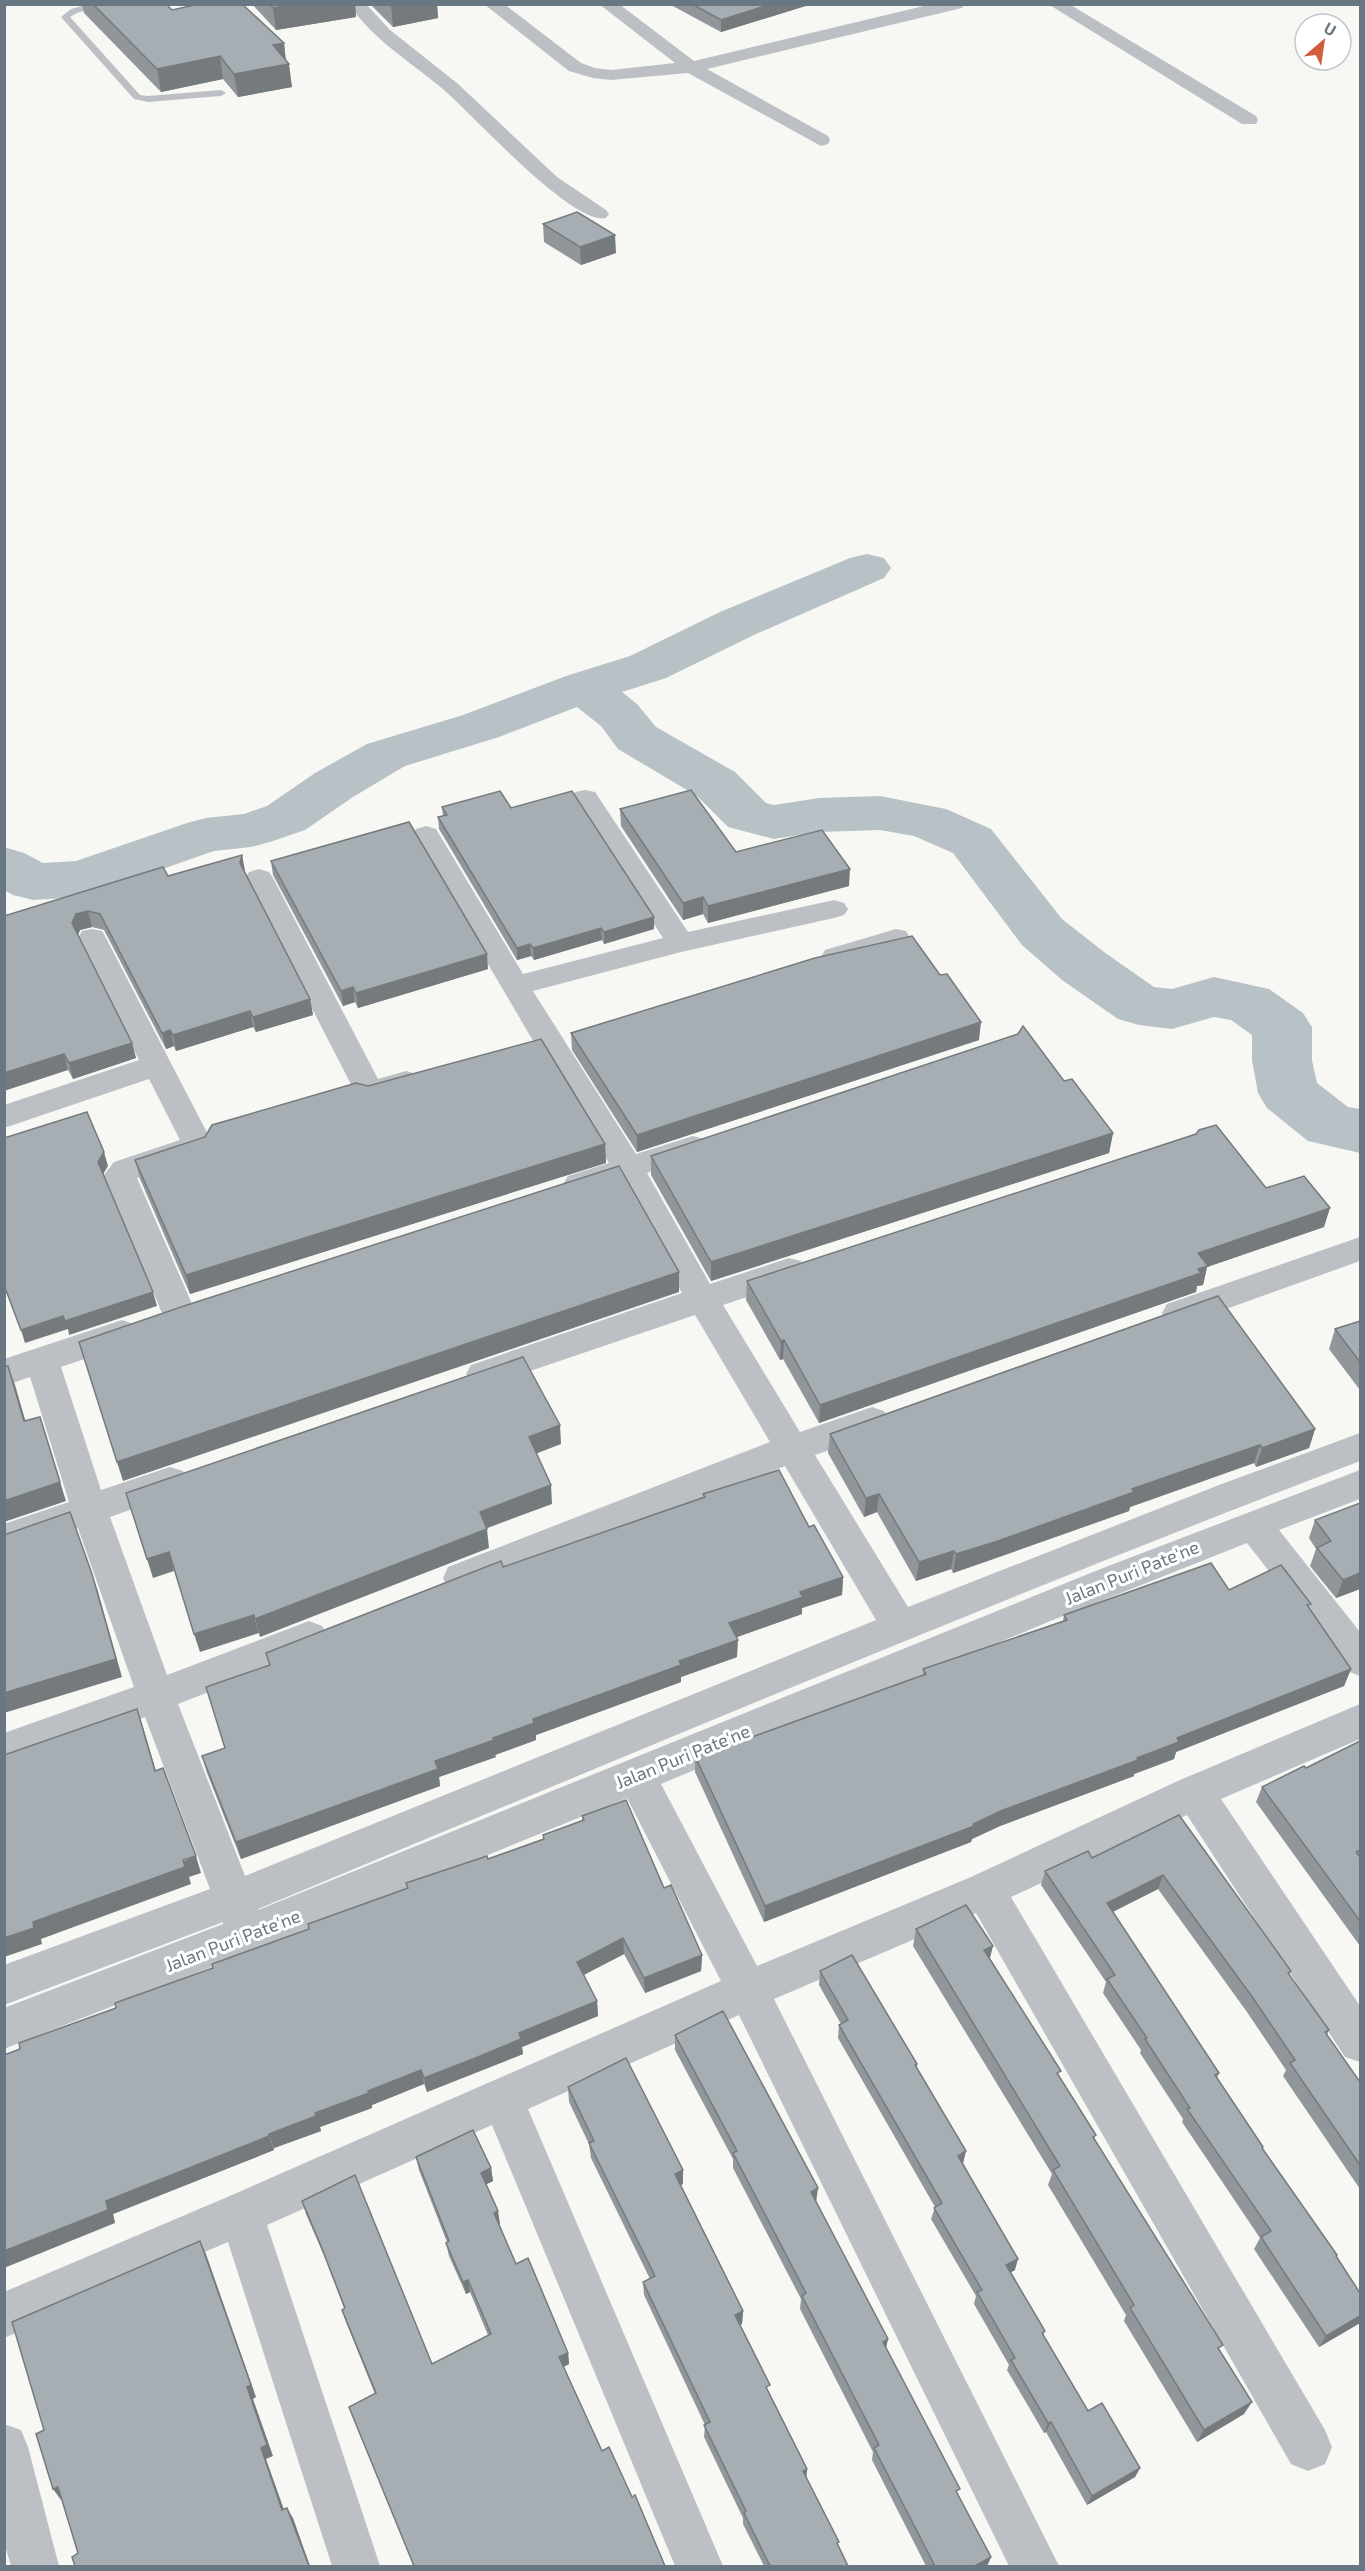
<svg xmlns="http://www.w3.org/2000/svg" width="1365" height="2571" viewBox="0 0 1365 2571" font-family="'Exo 2',sans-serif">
<rect width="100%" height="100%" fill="#f7f7f4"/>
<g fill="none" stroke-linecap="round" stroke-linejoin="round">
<!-- river -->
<path fill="#b8c2c6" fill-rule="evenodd" d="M867,554L884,558L891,568L884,578L756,634L666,678L622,692L637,704L656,727L735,772L766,803L774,805L819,798L880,796L946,809L991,829L1062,919L1104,952L1154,987L1172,989L1214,977L1269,989L1303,1013L1312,1027V1060L1317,1083L1348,1107L1360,1109V1153L1308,1141L1267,1108L1258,1093L1252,1060V1035L1231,1020L1214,1017L1172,1029L1139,1025L1118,1019L1062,980L1022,945L953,853L914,836L880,830L819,832L774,839L728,827L697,796L618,749L601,726L577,707L499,737L405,766L353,797L305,830L270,842L251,847L214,851L82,897L33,900L13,895L4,890V847L24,853L43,863L76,861L187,823L206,818L244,814L267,806L315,773L367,744L463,715L566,676L630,656L720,612L850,558Z"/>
<!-- lane -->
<path fill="#bcc0c4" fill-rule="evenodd" d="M90,4H106L77,13L70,17L140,95L148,96L221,90L226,93L221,96L148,102L134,99L61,17L71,9Z"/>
<!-- street -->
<g fill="#bcc0c4" fill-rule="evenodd">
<path d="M349,4H366L390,30L457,83L557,177L606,210L609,214L606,218C573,226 472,114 444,90C411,62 373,40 349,4Z"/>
<path d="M484,4H504L581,63L595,68L611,70L675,63L599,4H619L694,61L932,4H964L962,8L707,69L828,136L830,140L828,144L821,146L688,73L611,80L593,78L569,71Z"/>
<path d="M1048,4H1069L1256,116L1258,120L1256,124H1242Z"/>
<path d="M585,790L595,792L688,932L834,900L844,903L848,909L844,915L834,918L681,952L533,991L636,1154L693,1136L704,1139L709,1147L704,1155L647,1173L710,1284L789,1258L801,1261L805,1270L801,1279L723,1305L800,1432L872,1407L884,1411L889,1421L884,1431L815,1455L908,1607L1219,1485L1360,1433V1461C990,1602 624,1757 258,1909V1910L1103,1568L1360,1470V1499L1279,1530L1360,1632V1676L1347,1671L1247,1543L1048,1622L661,1784L757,1966L971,1877L1180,1780L1360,1704V1739L1221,1799L1360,2006V2062L1345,2057L1187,1815L1011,1897L1325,2430L1332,2447L1325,2464L1308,2471L1291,2464L976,1913L774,1999L1059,2566H1009L739,2015L528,2109L723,2566H675L492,2125L267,2225L380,2566H332L228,2242L4,2338V2292L225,2198L721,1981L627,1798L285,1938L4,2049V2008L223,1924V1922L4,2005V1965L210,1889L145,1717L4,1767V1733L134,1687L78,1528L4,1554V1524L69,1502L30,1377L4,1386V1359L122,1320L134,1324L139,1333L134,1342L61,1367L101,1490L170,1467L183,1471L188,1481L183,1491L110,1517L167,1675L309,1621L322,1626L328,1637L322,1648L178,1704L245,1876L876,1620L785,1466L461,1593L448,1589L443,1578L448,1567L770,1442L695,1315L483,1387L471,1383L466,1374L471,1365L682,1293L621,1182L579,1196L568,1192L563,1184L568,1176L609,1163L535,1044L412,835L416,829L426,826L436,829L523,974L663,938L572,798L575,792Z"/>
<path d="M259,869L269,872L273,878L378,1079L406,1071L417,1074L421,1082L417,1090L370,1103L359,1100L245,878L249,872Z"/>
<path d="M92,929L102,931L106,938L214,1146L209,1154L137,1178L196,1313L191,1322L179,1326L167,1322L162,1313L104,1175L114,1162L180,1140L149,1079L4,1128V1105L139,1060L78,938L82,931Z"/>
<path d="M896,929L906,931L910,938L906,945L835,967L825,964L821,957L825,950Z"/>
<path d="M1360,1237V1261L1179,1326L1167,1322L1162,1313L1167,1304Z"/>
<path d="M4,2424L21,2430L28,2447L59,2566H11L4,2542Z"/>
</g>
</g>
<!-- wall -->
<g fill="#90969a">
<path d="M82,4H166L172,10L284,43L286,60L292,87L238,97L223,79L161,92L84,13Z"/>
<path d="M252,4H355L356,17L276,30Z"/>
<path d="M370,4H437L438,18L393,27Z"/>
<path d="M669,4H812L721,32Z"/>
<path d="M543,224L616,253L581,265L544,242Z"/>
<path d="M442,807L511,808L654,929L604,944L602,940L534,960L531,956L517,960L439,829L438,817L443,816Z"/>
<path d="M620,809L736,852L849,886L708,923L703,914L683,920L621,826Z"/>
<path d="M242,855L245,873L310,999L313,1015L256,1032L253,1027L176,1051L174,1046L166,1049L104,930L92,927L80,930L78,935L132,1043L136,1058L73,1079L68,1070L4,916L168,876Z"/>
<path d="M271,861L488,969L358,1008L355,1002L343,1006L273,875Z"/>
<path d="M571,1033L979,1040L637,1152L572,1050Z"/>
<path d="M1064,1081L1113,1133L1109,1153L711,1281L651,1175V1156Z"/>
<path d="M605,1144L606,1163L190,1294L140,1179L135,1160Z"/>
<path d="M1266,1188L1324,1227L1207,1267L1203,1285L1197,1286L1196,1292L819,1423L783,1359L780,1360L746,1300L747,1281Z"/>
<path d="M1360,1321V1390L1329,1349L1335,1329Z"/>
<path d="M1315,1429L1309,1448L1256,1467L1254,1463L1167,1494L1130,1507L1129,1511L991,1560L953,1573L951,1569L916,1581L877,1512L864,1517L828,1453L830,1434Z"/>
<path d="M703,1494L809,1527L843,1577L842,1595L802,1608V1614L736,1637L737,1657L681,1677V1682L536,1735V1740L495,1755L496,1757L439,1777L440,1786L241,1859L207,1773L202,1756L225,1748L269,1665L266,1653L503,1567L703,1497Z"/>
<path d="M1360,1503V1589L1336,1598L1310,1566L1316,1549L1309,1538L1315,1520Z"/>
<path d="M1229,1590L1309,1608L1351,1669L1344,1686L1176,1752L1174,1759L1134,1774V1776L1000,1826L972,1839L971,1842L764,1922L695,1772V1756L741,1741L923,1675V1669L1063,1621L1064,1615Z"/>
<path d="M1360,1741V1946L1256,1802L1262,1787L1306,1768Z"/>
<path d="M1179,1815L1291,1971L1289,1975L1329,2030L1327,2035L1360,2082V2189L1283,2076L1286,2070L1247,2012L1158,1889L1113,1912L1219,2073L1217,2078L1262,2149L1337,2255L1336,2257L1360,2293V2323L1319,2347L1254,2249L1260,2238L1182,2122L1183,2119L1140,2053L1141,2050L1103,1993L1106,1982L1041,1885L1045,1871L1092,1858Z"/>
<path d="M582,1816L664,1888L702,1955L701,1971L645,1993L624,1954L583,1975L597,2001L598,2016L522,2047L523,2054L427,2092L424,2084L372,2105V2108L320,2127L321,2131L274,2148V2150L113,2214L115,2223L20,2049L213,1968L407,1889L406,1883L488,1859L543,1839V1835L582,1821Z"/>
<path d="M916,1929L990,1958L1059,2078L1096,2135L1094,2139L1220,2351L1244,2414L1197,2442L1124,2321L1126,2315L1048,2185L1052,2174L913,1946Z"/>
<path d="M820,1971L917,2064V2068L1015,2270L1011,2272L1045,2331L1043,2336L1088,2411L1140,2468L1135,2477L1087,2505L1046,2432L1044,2433L1007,2370L1009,2365L974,2304L976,2296L931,2219L935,2207L838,2038L839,2025L841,2024L819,1985Z"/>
<path d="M675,2035L816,2202L888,2339L886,2348L958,2495L991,2557L987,2566H926L872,2460L873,2452L800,2309L801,2299L733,2168V2159L675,2050Z"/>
<path d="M568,2087L683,2184L681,2185L743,2311L742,2324L740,2325L769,2393L807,2469L806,2478L848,2566H764L743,2524V2518L704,2437L705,2425L644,2295L643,2282L650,2279L591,2158L589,2144L569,2102Z"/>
<path d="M416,2157L491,2168L493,2181L486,2184L500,2224H499L516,2264L568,2353L569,2364L563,2367L602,2451L632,2497L655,2545L375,2394L346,2322L342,2310L344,2308L325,2258L306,2214L302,2201L432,2364L488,2335L470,2292L466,2294L449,2256L446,2243L447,2242L419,2170Z"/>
</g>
<!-- shaded-wall -->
<g fill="#757a7d">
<path d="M295,4H355L356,17L276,30L273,8Z"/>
<path d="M394,4H437L438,18L393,27L391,5Z"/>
<path d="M771,4H812L721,32V20Z"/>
<path d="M284,43L286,65L289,64L292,87L238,97L234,74L273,45Z"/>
<path d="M220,56L223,79L161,92L157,69Z"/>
<path d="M615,235L616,253L581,265L580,247Z"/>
<path d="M242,855L245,871L243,879L240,863Z"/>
<path d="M850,869L849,886L708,923V906Z"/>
<path d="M703,897V914L683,920V903Z"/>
<path d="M88,911L92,927L80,930L76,939L72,923L76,914Z"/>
<path d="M654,917V929L604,944V932Z"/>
<path d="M601,928L602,940L534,960L533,948Z"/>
<path d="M530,944L531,956L517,960V948Z"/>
<path d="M487,954L488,969L358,1008L356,993Z"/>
<path d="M353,987L355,1002L343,1006L341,991Z"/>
<path d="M310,999L313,1015L256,1032L253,1017Z"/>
<path d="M250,1011L253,1027L176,1051L173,1035Z"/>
<path d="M981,1022L979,1040L637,1152V1135Z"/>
<path d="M170,1030L174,1046L166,1049L162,1033Z"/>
<path d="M132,1043L136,1058L73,1079L69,1063Z"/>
<path d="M64,1054L68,1070L4,1091V1073Z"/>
<path d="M1113,1133L1109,1153L711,1281V1262Z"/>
<path d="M605,1144L606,1163L190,1294L186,1275Z"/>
<path d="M104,1152L108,1166L102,1176L98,1162Z"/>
<path d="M1330,1208L1324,1227L1207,1267L1203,1285L1197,1286L1196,1292L819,1423L820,1405L1198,1253Z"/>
<path d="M679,1272V1292L123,1481L117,1462Z"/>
<path d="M153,1292L157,1306L69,1335L68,1329L25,1343L21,1330L63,1316Z"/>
<path d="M784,1340L783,1359L780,1360L781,1341Z"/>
<path d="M8,1366L15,1385L31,1440L24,1421Z"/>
<path d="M40,1417L66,1501L4,1522V1501Z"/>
<path d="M560,1425L561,1444L530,1456L529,1437Z"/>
<path d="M1315,1429L1309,1448L1256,1467L1262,1448Z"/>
<path d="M1260,1445L1254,1463L1130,1507L1129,1511L953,1573L956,1554L1132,1489Z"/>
<path d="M551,1485L552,1504L482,1530L480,1512Z"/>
<path d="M879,1494L877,1512L864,1517L866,1498Z"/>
<path d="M487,1529L489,1548L260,1637L255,1619Z"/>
<path d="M954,1551L951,1569L916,1581L919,1562Z"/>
<path d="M169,1552L174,1571L153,1578L147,1559Z"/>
<path d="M1360,1573V1589L1336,1598L1343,1580Z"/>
<path d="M92,1574L98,1592L122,1677L4,1713V1693Z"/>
<path d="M843,1577L842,1595L802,1608V1614L729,1640V1623L800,1592Z"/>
<path d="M254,1615L259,1633L200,1652L194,1634Z"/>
<path d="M738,1640L737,1657L681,1677V1682L536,1735V1740L495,1755L496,1757L439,1777L440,1786L241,1859L236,1842L493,1738L533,1719L679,1661Z"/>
<path d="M1351,1669L1344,1686L1176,1752L1174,1759L1134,1774V1776L1000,1826L972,1839L971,1842L764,1922L765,1906L1003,1810L1137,1758L1177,1738Z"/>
<path d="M137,1709L143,1727L161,1788L155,1771Z"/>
<path d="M196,1856L201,1873L189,1877L191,1884L41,1939L42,1944L4,1957V1938L33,1922Z"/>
<path d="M1163,1875L1158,1889L1102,1917L1107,1903Z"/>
<path d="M623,1938L624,1954L578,1978L577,1962Z"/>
<path d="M993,1946L989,1962L984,1950Z"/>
<path d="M702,1955L701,1971L645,1993L644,1978Z"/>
<path d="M597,2001L598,2016L522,2047L523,2054L427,2092L424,2078L519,2033Z"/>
<path d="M421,2070L424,2084L372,2105V2108L320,2127L321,2131L274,2148L269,2134L368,2091Z"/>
<path d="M269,2136L274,2150L113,2214L115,2223L4,2268V2251L106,2201Z"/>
<path d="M966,2151L963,2164L958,2156Z"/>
<path d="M491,2168L493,2181L483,2186L481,2173Z"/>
<path d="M683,2170V2184L675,2188V2174Z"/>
<path d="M818,2188L816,2203L811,2192Z"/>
<path d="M498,2211L500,2224L496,2226L494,2213Z"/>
<path d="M200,2241L206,2254L256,2397L253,2399L273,2456L266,2459L288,2521L282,2510L261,2448L247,2387Z"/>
<path d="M1018,2259L1015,2270L1003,2277L1006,2265Z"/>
<path d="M468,2280L470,2292L466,2294L463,2282Z"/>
<path d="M743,2311L742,2324L734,2328L735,2315Z"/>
<path d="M1360,2316V2323L1319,2347L1326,2336Z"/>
<path d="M888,2339L885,2352L883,2342Z"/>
<path d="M568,2353L569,2364L560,2369L559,2357Z"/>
<path d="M1252,2402L1244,2414L1197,2442L1204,2430Z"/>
<path d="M1051,2422L1046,2432L1044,2433L1048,2423Z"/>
<path d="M1140,2468L1135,2477L1087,2505L1092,2496Z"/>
<path d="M807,2469L806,2480L803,2471Z"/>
<path d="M58,2487L66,2497L61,2500L53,2489Z"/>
<path d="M287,2508L293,2518L310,2566H309Z"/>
<path d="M991,2557L987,2566H975Z"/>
</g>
<!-- building -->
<g fill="#a7aeb3" stroke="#757a7d" stroke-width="1.5">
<path d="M93,4H166L172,10L199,4H242L284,43L273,45L289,64L234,74L220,56L157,69Z"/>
<path d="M270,4H295L273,8Z"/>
<path d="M692,4H771L721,20Z"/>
<path d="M577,212L615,235L580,247L543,224Z"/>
<path d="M691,790L736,852L822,830L850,869L708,906L703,897L683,903L620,809Z"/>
<path d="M500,791L511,808L572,791L654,917L604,932L601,928L533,948L530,944L517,948L438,817L447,815L442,807Z"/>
<path d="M409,822L487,954L356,993L353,987L341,991L271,861Z"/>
<path d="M242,855L240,863L310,999L253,1017L250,1011L173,1035L170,1030L162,1033L100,914L88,911L76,914L72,923L132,1043L69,1063L64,1054L4,1073V916L163,867L168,876Z"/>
<path d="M912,936L940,975L947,974L981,1022L637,1135L571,1033L815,958Z"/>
<path d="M1023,1026L1064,1081L1072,1079L1113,1133L711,1262L651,1156L1018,1034Z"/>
<path d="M541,1039L605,1144L186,1275L135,1160L205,1137L212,1125L356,1083L368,1086Z"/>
<path d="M87,1112L104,1152L98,1162L153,1292L65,1321L63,1316L21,1330L4,1285V1138Z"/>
<path d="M1216,1125L1266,1188L1304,1176L1330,1208L1198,1253L1208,1266L1198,1269L1201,1273L820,1405L784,1340L781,1341L747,1281L1196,1134L1199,1130Z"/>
<path d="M619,1166L679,1272L117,1462L79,1342L187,1305Z"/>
<path d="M1218,1296L1315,1429L1262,1448L1260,1445L1172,1475L1132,1489L1134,1492L995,1542L956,1554L954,1551L919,1562L879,1494L866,1498L830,1434Z"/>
<path d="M1360,1321V1362L1335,1329Z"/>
<path d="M523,1357L560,1425L529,1437L551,1485L480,1512L487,1529L255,1619L254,1615L194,1634L169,1552L147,1559L126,1493Z"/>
<path d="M8,1366L24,1421L40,1417L60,1482L4,1501V1367Z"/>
<path d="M779,1470L809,1527L814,1525L843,1577L800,1592L803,1597L729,1623L738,1640L679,1661L681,1665L533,1719L534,1723L493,1738L494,1740L435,1761L438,1769L236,1842L202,1756L225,1748L206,1687L270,1665L266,1653L501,1561L503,1567L705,1497L703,1494Z"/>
<path d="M1360,1503V1573L1343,1580L1317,1548L1331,1541L1315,1520Z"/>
<path d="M70,1512L92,1574L116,1659L4,1693V1535Z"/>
<path d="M1211,1563L1229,1590L1281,1565L1311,1604L1307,1605L1351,1669L1177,1738L1179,1742L1137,1758L1138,1760L1003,1810L973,1824L974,1826L765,1906L695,1756L739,1738L741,1741L926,1674L923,1669L1067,1620L1064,1615Z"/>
<path d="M137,1709L155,1771L163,1768L196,1856L183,1860L185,1867L33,1922L34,1928L4,1938V1755Z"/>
<path d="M1360,1741V1850L1356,1852L1360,1857V1921L1262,1787L1304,1766L1306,1768Z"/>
<path d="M626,1800L664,1888L671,1885L702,1955L644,1978L623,1938L577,1962L597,2001L519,2033L521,2039L473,2059L424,2078L421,2070L368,2091L369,2093L315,2113L316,2116L269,2134V2136L106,2201L108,2210L4,2251V2055L20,2049L19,2043L116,2008L115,2003L213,1968L212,1964L309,1929L308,1924L408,1888L406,1883L487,1856L488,1859L544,1839L543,1835L584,1820L582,1816Z"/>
<path d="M1179,1815L1291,1971L1288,1973L1329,2030L1325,2032L1360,2082V2165L1290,2063L1295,2060L1253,1998L1163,1875L1107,1903L1219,2073L1215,2075L1263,2147L1262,2148L1337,2255L1336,2256L1360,2293V2316L1326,2336L1261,2237L1271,2231L1187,2109L1190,2108L1145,2039L1147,2038L1107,1979L1115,1975L1045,1871L1088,1851L1092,1858Z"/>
<path d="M966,1905L993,1946L984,1950L1061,2071L1057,2073L1096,2135L1093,2137L1223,2345L1218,2348L1252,2402L1204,2430L1130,2308L1134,2305L1053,2170L1060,2166L916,1929Z"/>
<path d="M852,1955L917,2064L915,2065L966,2151L958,2156L1018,2259L1006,2265L1045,2331L1042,2333L1088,2411L1102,2403L1140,2468L1092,2496L1051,2422L1048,2423L1011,2360L1015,2358L977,2292L982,2290L934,2208L942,2203L839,2025L848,2020L820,1971Z"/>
<path d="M723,2011L818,2188L811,2192L888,2339L883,2342L960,2489L956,2491L991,2557L975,2566H935L874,2448L879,2445L802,2296L806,2293L733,2153L737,2151L675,2035Z"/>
<path d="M626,2058L683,2170L675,2174L743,2311L735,2315L770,2385L766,2387L807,2469L803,2471L839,2542L837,2543L848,2566H770L744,2513L746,2511L704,2425L710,2422L643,2282L655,2276L589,2143L594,2141L568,2087Z"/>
<path d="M473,2130L491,2168L481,2173L498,2211L494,2213L516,2264L528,2258L568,2353L559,2357L602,2451L609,2447L632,2497L635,2495L665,2566H414L349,2407L376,2393L342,2310L345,2308L321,2246L302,2201L355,2175L432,2364L491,2334L468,2280L463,2282L446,2243L449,2241L416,2157Z"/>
<path d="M200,2241L251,2385L247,2387L267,2445L261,2448L282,2510L287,2508L309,2566H75L72,2557L78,2553L58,2487L53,2489L36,2434L44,2430L12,2322Z"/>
</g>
<g text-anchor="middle" stroke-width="6" stroke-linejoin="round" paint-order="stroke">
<!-- street labels -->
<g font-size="18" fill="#697782" stroke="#fff">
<text transform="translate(1132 1573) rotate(-22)" y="6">Jalan Puri Pate'ne</text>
<text transform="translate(683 1757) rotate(-22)" y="6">Jalan Puri Pate'ne</text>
<text transform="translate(233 1941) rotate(-21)" y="6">Jalan Puri Pate'ne</text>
</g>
</g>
<!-- border -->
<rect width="1365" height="2571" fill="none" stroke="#697782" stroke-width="12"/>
<!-- north arrow -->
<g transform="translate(1323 42) rotate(29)"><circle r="28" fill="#ffffff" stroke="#c3c9cd" stroke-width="1.5"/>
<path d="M0-4.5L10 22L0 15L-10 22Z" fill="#d15d3a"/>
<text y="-9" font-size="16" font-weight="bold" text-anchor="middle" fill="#697782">U</text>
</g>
</svg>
